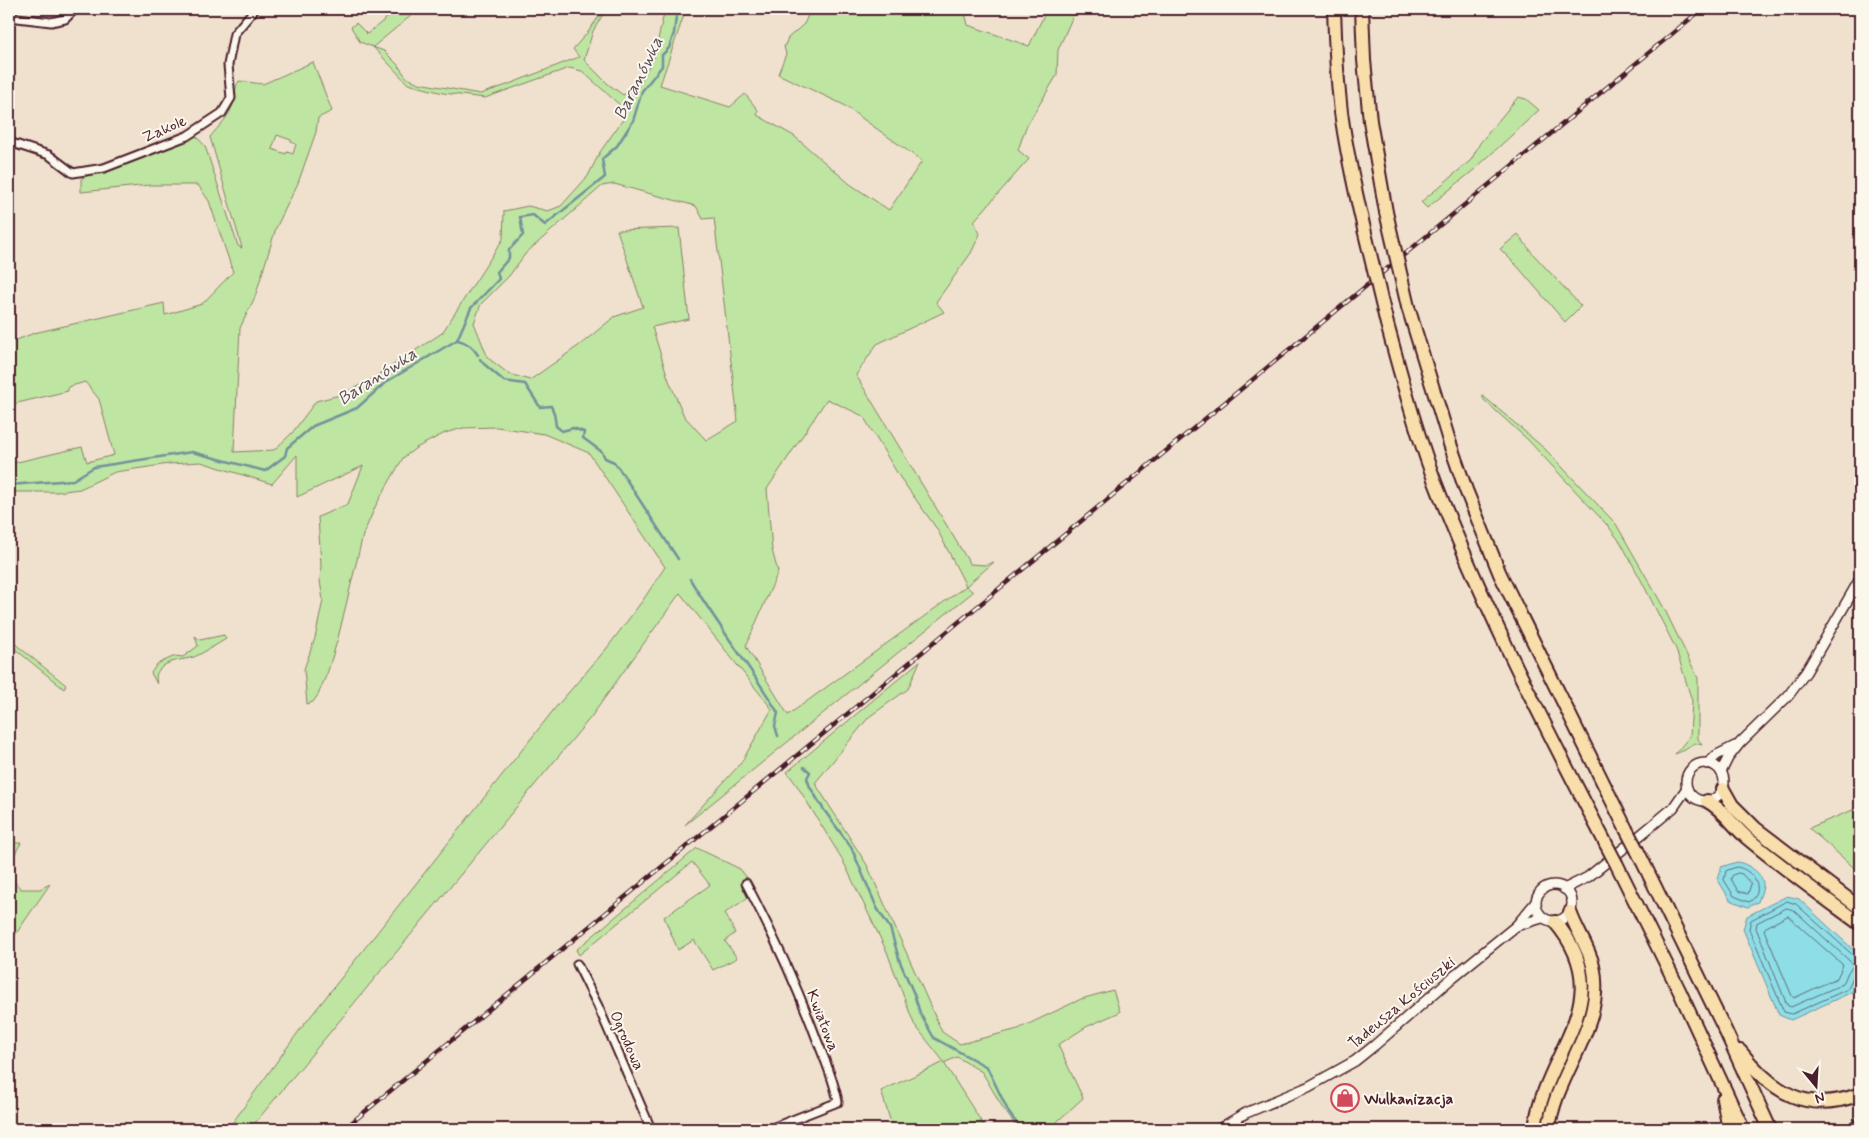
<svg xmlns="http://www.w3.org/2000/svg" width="1869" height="1138" viewBox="0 0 1869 1138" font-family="Mynerve,sans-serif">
<rect width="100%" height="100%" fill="#f0e1ce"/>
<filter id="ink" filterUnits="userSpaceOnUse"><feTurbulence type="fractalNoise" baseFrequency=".02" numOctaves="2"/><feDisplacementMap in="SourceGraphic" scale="10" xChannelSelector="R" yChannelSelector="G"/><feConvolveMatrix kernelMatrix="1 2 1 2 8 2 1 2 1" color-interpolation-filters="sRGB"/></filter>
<g filter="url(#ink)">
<!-- green -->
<g fill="#bee5a1" stroke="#848266" fill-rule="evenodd">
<path d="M398,9H409L413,14L373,47L384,51L397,64L407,78L419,83L480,94L504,86L579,57L573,49L588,32L604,9H606L593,31L584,60L608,84L623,95L638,86L654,57L665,9H686L660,85L730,107L745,94L758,110L757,115L794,136L850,184L889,210L922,161L842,104L778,74L786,54L784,47L788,38L804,24L811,9H964L968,25L1029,46L1047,9H1076L1058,50L1057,75L1026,127L1018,150L1029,159L974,221L980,234L971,253L936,302L944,312L877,344L856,375L970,564L986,565L994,562L966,586L973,592L685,825L741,763L772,709L680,593L591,717L250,1129H228L299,1031L556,707L607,648L643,600L665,567L589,453L544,434L497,427L463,428L445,433L416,448L403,458L376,505L363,535L338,638L328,671L318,695L313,702L307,704L304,669L315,638L323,600L320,581L321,565L318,517L348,504L363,466L297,497V455L272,484L201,462L169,464L115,472L80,489L57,492H9V464L82,447L87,462L114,455L99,399L85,382L68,387V391L9,405V343L34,333L164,303L165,315L202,304L233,272L209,201L198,185H150L81,192V179C87,174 109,170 118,167C144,157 170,146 196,136L205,146L238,246L242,248L210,137C218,127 230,116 233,104C236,95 234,88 239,81L263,84L313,62L332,111L318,118L316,132L298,183L276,228L255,297L240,328L234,452L274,450L292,433L316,401L340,395L370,380L442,333L503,239L504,211L528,206L548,211L561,206L588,176L600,152L624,118L623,108L582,71L569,68L485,98L443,93L408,84L373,47L360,42L351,27L356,23L367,34ZM277,135L291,140V142L296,144L293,154L287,152L286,154L272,149ZM614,184L696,206L703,219L714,218L738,421L706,440L684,416L668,378L652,327L689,319L679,228L617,230L643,307L614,317L581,344L530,380L509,374L488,358L474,323L481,304L509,276L526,253L602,186ZM827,399L863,416L899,476L937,529L966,586L788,715L746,646L778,572L772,550L767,489Z"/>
<path d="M1518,97L1526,99L1539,110L1475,169L1427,208L1421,202L1471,160L1480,143Z"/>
<path d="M1518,234L1533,254L1581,306L1565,322L1518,267L1500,249Z"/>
<path d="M1482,395L1545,449L1616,524L1664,608L1698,678V739L1702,745L1695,743L1685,750L1675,754L1690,736L1692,701L1676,649L1641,580L1621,543L1608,526L1528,440L1484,400Z"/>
<path d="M224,635L226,639C216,645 205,652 194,657C184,660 167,660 160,669C155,674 156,678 157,684L151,673L157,664L175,656L183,657L198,646L195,636L200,640Z"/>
<path d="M9,639L66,685L64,689L9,644Z"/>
<path d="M920,661L908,689L869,717L815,783L867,865L942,1032L960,1044L1018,1029L1081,999L1113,990L1120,1012L1086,1027L1058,1045L1083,1098L1049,1129H1018L1003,1108L982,1072L957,1057L944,1063L986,1129H893L881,1091L944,1062L914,1024L887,952L842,859L796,784L787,772Z"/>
<path d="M1860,807V873L1809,828Z"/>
<path d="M9,843H21L9,864V868Z"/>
<path d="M697,848L740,869L749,880L742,885L749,897L725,913L735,933L725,941L737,958L713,970L694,940L678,950L664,917L710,885L692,862L579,955L576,950Z"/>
<path d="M9,876L21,889H40L50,884L9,944Z"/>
</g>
<!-- water -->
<g fill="#8ddee7" stroke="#72929c">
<path d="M1737,862C1747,863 1765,874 1763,887C1762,892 1759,898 1758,902L1748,907L1730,900L1718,880L1721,867Z"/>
<path d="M1787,896L1799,899L1860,956V971L1852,992L1791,1020L1779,1015L1743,929L1747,916Z"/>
</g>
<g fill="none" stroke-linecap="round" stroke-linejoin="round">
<!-- shore -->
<g stroke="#656b76" stroke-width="1">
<path d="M1737,867C1753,869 1767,892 1749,902L1734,896L1724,880L1726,871Z"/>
<path d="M1738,873L1742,874L1751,884L1748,894L1738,891L1731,879L1732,876Z"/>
<path d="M1787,908L1794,910L1854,965L1848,972L1843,984L1791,1007L1787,1005L1756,928L1757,923Z"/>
<path d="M1788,916L1843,965L1837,978L1794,998L1792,996L1764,930L1765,928Z"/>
<path d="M1860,958L1855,957L1796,904L1787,901L1751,920L1749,929L1784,1012L1792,1014L1848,989L1854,974L1860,972"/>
</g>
<!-- stream -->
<g stroke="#72929c" stroke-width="2.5">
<path d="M458,340C468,343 473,347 478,355"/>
<path d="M480,359L484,364L504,381L525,384L540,407L551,406L554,413L556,426L562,431L573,428L584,432L583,438L602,452L605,458L614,462L622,473L678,559"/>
<path d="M9,485L73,480L94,467L192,452L265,471L285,456L287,448L313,426L357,408L386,382L457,340L471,308L499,279L497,272L509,258V250L523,235L520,217L533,215L545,225L605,177L602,159L617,146L633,121L642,91L662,66V55L669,48L674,33L677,9"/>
<path d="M690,579C717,625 751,667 778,713L775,726L778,736"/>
<path d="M804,767L810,772L807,778L810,787L824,810L851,847L877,908L890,928L900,962L914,994L920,1013L934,1038L987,1067L1009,1113L1021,1129"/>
</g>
<defs>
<g id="minor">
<path d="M9,17L51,22L65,19L75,9"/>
<path d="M9,142L49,155L73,173L104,168L187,136L222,113L231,98L228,65L234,34L255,9"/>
<path d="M746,883C773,934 797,986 817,1040C825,1060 834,1080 838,1102L769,1129"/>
<path d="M577,964L598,1006L651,1129"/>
</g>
<g id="tertiary">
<circle cx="1705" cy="782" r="19"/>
<path d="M1707,764L1717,755L1735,746"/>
<path d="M1721,772L1728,758L1740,743L1788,696L1806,672L1860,579"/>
<circle cx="1554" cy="903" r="18"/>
<path d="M1564,889L1588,877L1643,833L1673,808L1687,788"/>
<path d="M1516,926L1542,918"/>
<path d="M1219,1129L1246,1113L1308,1087L1355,1061L1375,1045L1453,977L1516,926L1535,903"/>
</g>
<g id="motorway">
<path d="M1334,9C1335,43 1337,78 1341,112C1346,151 1355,190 1364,229"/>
<path d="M1362,9L1364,60L1370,121L1386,212"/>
<path d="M1408,307L1450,444L1466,490L1500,574L1626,829"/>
<path d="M1387,324C1403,383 1419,443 1442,500C1489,618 1548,732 1606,844"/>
<path d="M1723,789L1732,805L1755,828L1860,908"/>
<path d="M1707,801C1723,809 1733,826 1747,838C1783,868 1822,896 1860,924"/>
<path d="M1637,850L1726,1032L1770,1129"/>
<path d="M1617,865L1679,990L1743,1129"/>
<path d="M1740,1051C1772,1092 1807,1115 1860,1094"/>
<path d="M1723,1099L1729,1129"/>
<path d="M1535,1129C1543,1052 1622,1000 1555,922"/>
<path d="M1549,1129C1555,1072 1607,1026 1593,965C1588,946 1576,930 1570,912"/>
<path d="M1856,1129L1860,1124"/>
</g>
</defs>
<!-- minor casing -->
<use href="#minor" stroke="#4a1f2b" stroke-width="11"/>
<!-- tertiary casing -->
<use href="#tertiary" stroke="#4a1f2b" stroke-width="12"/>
<!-- motorway casing -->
<use href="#motorway" stroke="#4a1f2b" stroke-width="16"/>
<!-- minor -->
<use href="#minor" stroke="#fbf7ec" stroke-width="7"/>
<!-- tertiary -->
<use href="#tertiary" stroke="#fbf7ec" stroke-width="9"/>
<!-- motorway -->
<use href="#motorway" stroke="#f8deab" stroke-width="12"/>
<defs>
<path id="rail" d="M344,1129L1702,9"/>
</defs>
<!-- rail casing -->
<use href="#rail" stroke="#4a1f2b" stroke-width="4.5"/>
<!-- rail -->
<use href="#rail" stroke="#fbf7ec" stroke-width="2.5" stroke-dasharray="8" stroke-linecap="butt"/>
<defs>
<g id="motorway-bridge">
<path d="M1386,212L1408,307"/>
<path d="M1364,229L1387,324"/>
<path d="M1626,829L1637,850"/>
<path d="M1606,844L1617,865"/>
</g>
</defs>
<!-- motorway-bridge casing -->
<use href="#motorway-bridge" stroke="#4a1f2b" stroke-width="16" stroke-linecap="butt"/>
<!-- motorway-bridge -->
<use href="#motorway-bridge" stroke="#f8deab" stroke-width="12"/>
</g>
</g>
<!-- icons -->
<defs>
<symbol id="shop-ring" viewBox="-11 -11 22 22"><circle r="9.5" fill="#fbf7ec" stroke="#d1495b" stroke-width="1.5"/><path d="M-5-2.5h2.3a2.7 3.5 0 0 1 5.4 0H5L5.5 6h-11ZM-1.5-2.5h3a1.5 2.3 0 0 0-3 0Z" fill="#d1495b"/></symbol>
</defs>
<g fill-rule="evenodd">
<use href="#shop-ring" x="1329" y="1082" width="32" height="32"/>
</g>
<g text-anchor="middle" stroke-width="4" stroke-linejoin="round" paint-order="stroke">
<!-- street labels -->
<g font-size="16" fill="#4a1f2b" stroke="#fbf7ec">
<text transform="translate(164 128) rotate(-24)" y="6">Zakole</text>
<text transform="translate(1401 1002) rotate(-40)" y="6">Tadeusza Kościuszki</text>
<text transform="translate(824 1020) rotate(69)" y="6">Kwiatowa</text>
<text transform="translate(628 1040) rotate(66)" y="6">Ogrodowa</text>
</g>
<!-- poi labels -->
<g font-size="16" font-weight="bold" fill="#4a1f2b" stroke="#fbf7ec" text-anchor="start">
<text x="1364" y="1104">Wulkanizacja</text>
</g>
<!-- water labels -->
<g font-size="18" font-style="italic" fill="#5b4f5a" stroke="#fbf7ec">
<text transform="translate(638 78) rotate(-64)" y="6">Baranówka</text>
<text transform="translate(377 376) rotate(-33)" y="6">Baranówka</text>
</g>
</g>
<!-- margin -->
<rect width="1869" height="1138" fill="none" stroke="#fbf7ec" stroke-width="30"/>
<rect x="15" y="15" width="1839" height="1108" fill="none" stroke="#4a1f2b" stroke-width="2" filter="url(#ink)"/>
<!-- north arrow -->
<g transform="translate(1816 1086) rotate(162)" stroke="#fbf7ec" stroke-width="4" paint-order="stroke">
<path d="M0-4L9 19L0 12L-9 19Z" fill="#4a1f2b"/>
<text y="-8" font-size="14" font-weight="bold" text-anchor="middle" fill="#4a1f2b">N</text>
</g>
</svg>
